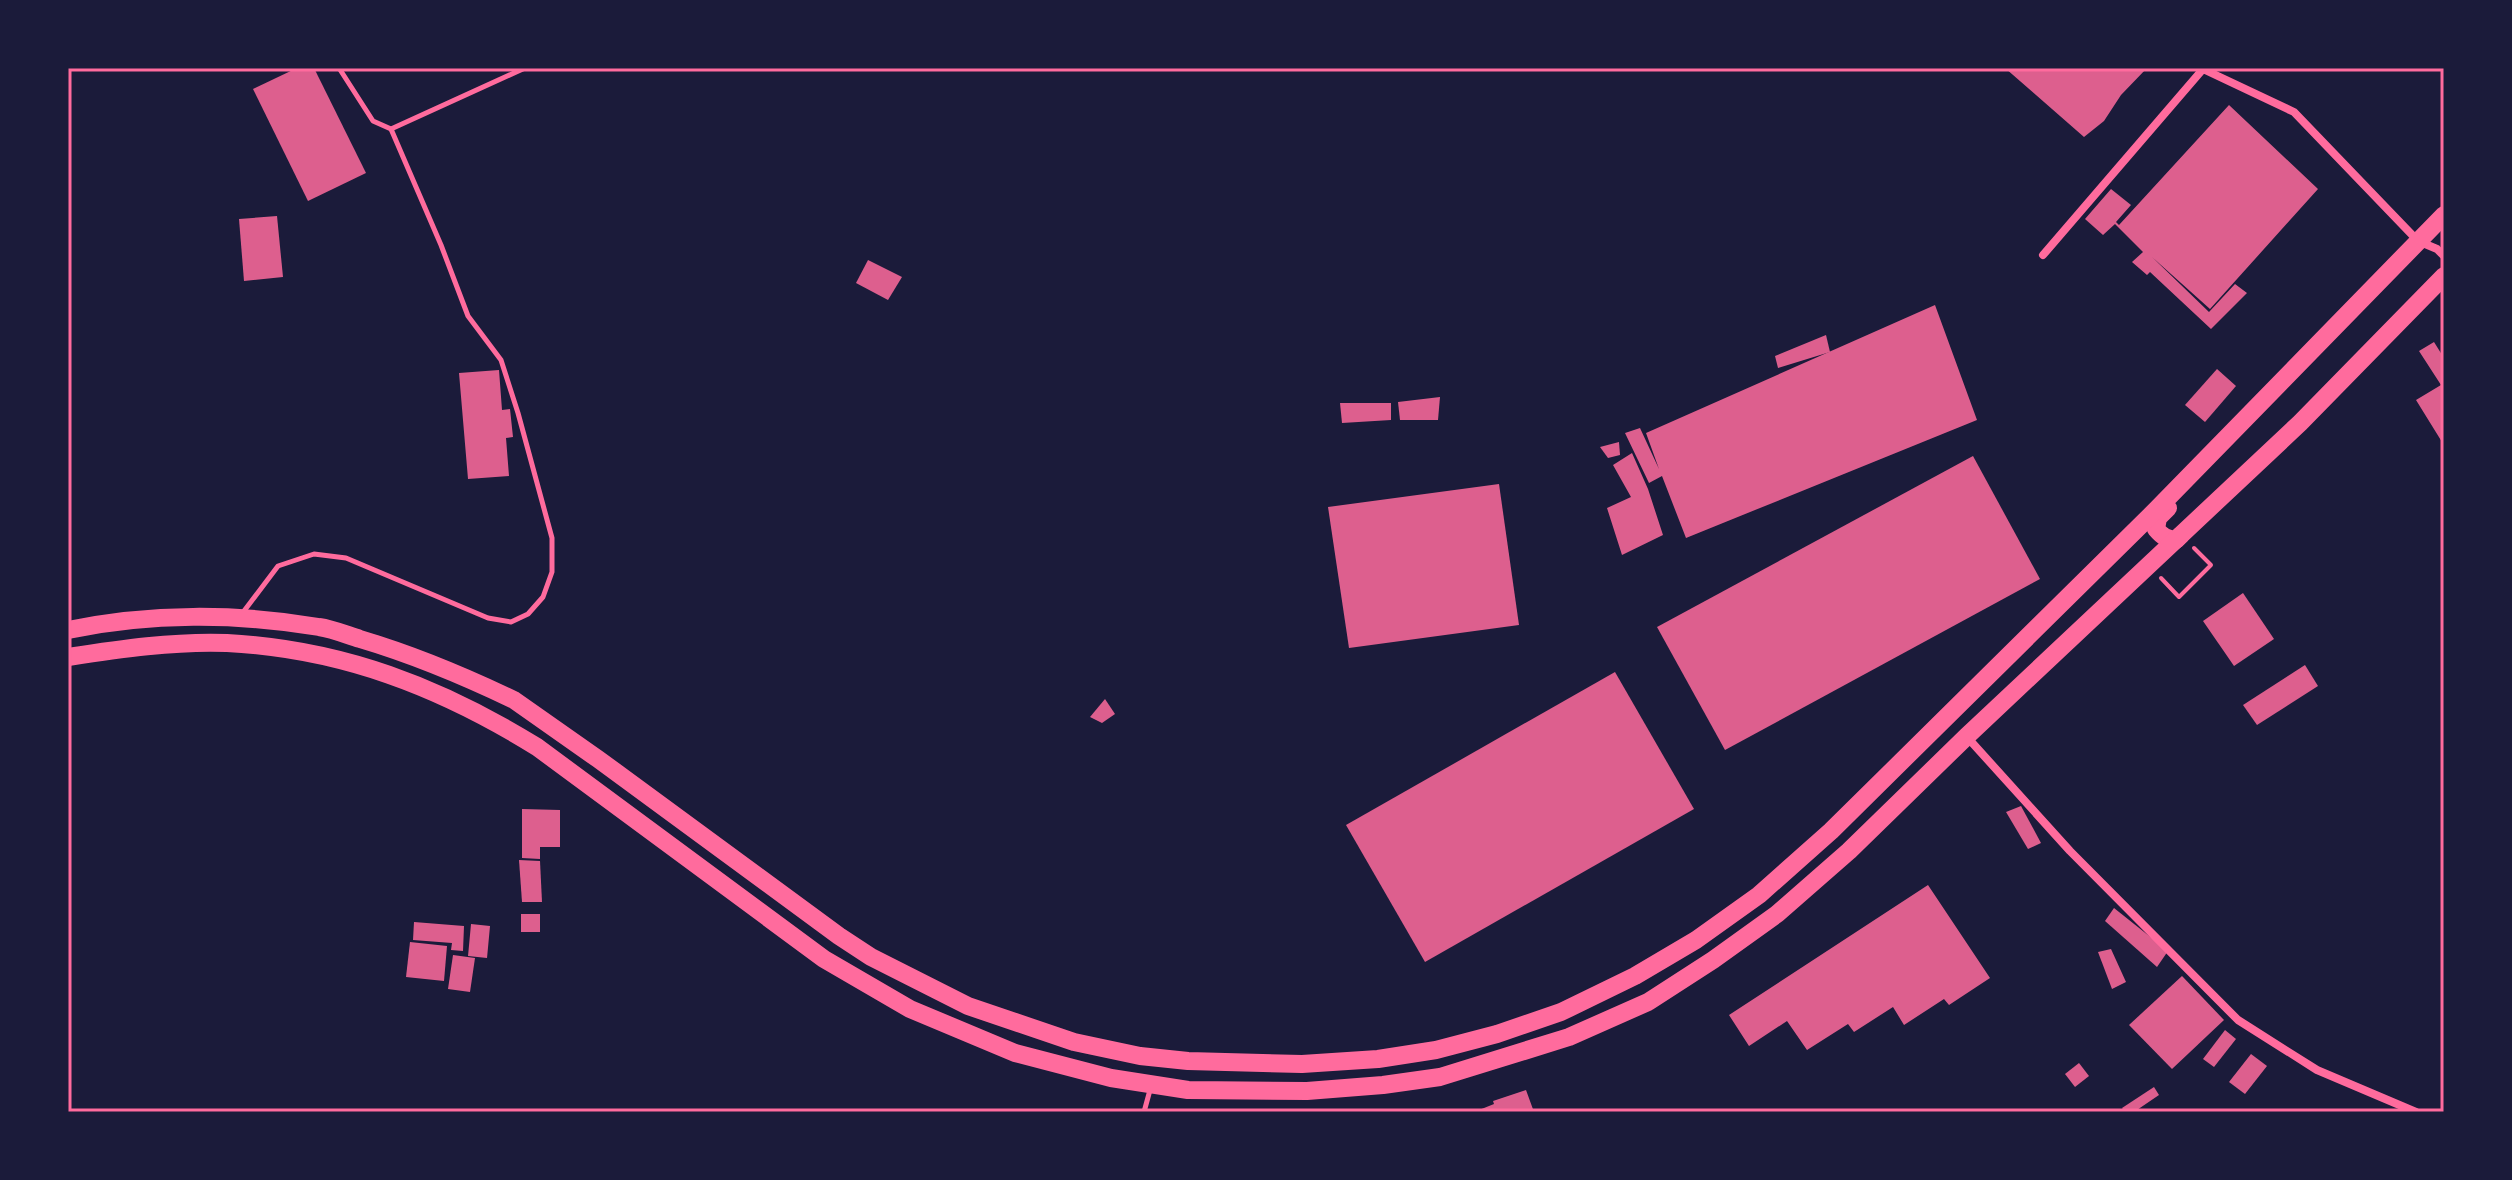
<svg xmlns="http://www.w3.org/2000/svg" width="2512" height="1180" viewBox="0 0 2512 1180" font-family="Arial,sans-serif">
<rect width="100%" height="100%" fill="#1b1b3a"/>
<!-- building -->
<g fill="#dd5f8e">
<path d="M297,68H314L366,173L308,201L253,89Z"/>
<path d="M2005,68H2147L2121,95L2104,121L2084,137Z"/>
<path d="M2229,105L2318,189L2210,309L2152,257L2209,312L2235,284L2247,293L2211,329L2150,272L2147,275L2132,262L2143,252L2115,224L2103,235L2085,219L2111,189L2131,205L2116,222L2119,225Z"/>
<path d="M277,216L283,277L244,281L239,219Z"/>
<path d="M868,260L902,277L888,300L856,283Z"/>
<path d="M1935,305L1977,420L1686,538L1662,476L1649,483L1625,433L1640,428L1659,469L1646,433Z"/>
<path d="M1826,335L1830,352L1778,368L1775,356Z"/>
<path d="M2434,342L2444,358V441L2442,442L2416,400L2441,385L2419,351Z"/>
<path d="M2217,369L2236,386L2205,422L2185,405Z"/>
<path d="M499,370L502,410L510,409L513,437L506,438L509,476L468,479L459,373Z"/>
<path d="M1440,397L1438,420H1400L1398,402Z"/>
<path d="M1340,403H1391V420L1342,423Z"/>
<path d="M1619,442L1620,455L1608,458L1600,447Z"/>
<path d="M1632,453L1648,489L1663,535L1622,555L1607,508L1631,497L1613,465Z"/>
<path d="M1973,456L2040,579L1725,750L1657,627Z"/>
<path d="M1499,484L1519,625L1349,648L1328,507Z"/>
<path d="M2243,593L2274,639L2234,666L2203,621Z"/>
<path d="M2305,665L2318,686L2257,725L2243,705Z"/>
<path d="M1615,672L1694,809L1425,962L1346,825Z"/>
<path d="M1105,699L1115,714L1102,723L1090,717Z"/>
<path d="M2021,806L2041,843L2028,849L2006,812Z"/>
<path d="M522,809L560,810V847H540V859L522,858Z"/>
<path d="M519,860L540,861L542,902H522Z"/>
<path d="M1928,885L1990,978L1949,1005L1944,999L1904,1025L1893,1007L1854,1032L1848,1024L1807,1050L1787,1021L1749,1046L1729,1015Z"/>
<path d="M2114,908L2168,951L2157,967L2105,921Z"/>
<rect x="521" y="914" width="19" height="18"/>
<path d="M414,922L464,926L463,951L451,950L452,943L413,940Z"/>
<path d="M471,924L490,926L487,958L468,956Z"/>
<path d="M410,942L447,946L444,981L406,977Z"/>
<path d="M2111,949L2126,982L2112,989L2098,952Z"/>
<path d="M453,955L475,958L470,992L448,989Z"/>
<path d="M2182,976L2224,1020L2172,1069L2129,1025Z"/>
<path d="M2225,1030L2236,1039L2214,1067L2203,1059Z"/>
<path d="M2251,1054L2267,1066L2245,1094L2229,1082Z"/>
<path d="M2079,1063L2089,1076L2075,1087L2065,1074Z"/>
<path d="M2154,1087L2159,1095L2134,1112H2125L2122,1108Z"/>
<path d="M1526,1090L1534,1112H1474L1494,1104L1493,1101Z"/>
</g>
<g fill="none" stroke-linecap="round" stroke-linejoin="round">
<!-- path -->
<path stroke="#ff6b9d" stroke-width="4" d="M2161,578L2179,597L2211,565L2194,548"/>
<!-- service -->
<g stroke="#ff6b9d" stroke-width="5">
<path d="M391,129L525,68"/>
<path d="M241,615L278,566L314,554L346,558L488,618L511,622L528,614L543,597L552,572V538L518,413L501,360L468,316L441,245L391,129L373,121L339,68"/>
<path d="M1144,1112L1150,1090"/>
</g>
<!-- minor -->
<g stroke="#ff6b9d" stroke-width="8">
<path d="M2043,255L2203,69L2294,112L2418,241L2437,249L2444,256"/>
<path d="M1967,737L2070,851L2238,1020L2317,1070L2416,1112"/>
</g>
<!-- trunk -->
<g stroke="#ff6b9d" stroke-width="18">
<path d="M2168,508L2158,518L2156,529C2162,536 2166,539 2176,540L2181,535"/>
<path d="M68,630C149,613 237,613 319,627C333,629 347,635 360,639C414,655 464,676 514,700L598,759L839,936L871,957L968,1006L1074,1042L1140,1056L1188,1061L1302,1064L1378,1059L1436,1050L1497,1034L1561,1012L1635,976L1696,940L1759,895L1831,831L2156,510L2444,215"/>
<path d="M68,657C120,649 174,641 227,643C342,649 440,687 537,747L824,959L910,1009L1015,1053L1111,1078L1188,1090L1307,1091L1383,1085L1440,1077L1569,1037L1648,1002L1713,960L1777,914L1849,851L1967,736L2300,423L2444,276"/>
</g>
</g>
<!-- border -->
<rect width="2512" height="1180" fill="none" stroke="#1b1b3a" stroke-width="140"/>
<rect x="70" y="70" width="2372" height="1040" fill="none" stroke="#ff6b9d" stroke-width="3"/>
</svg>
